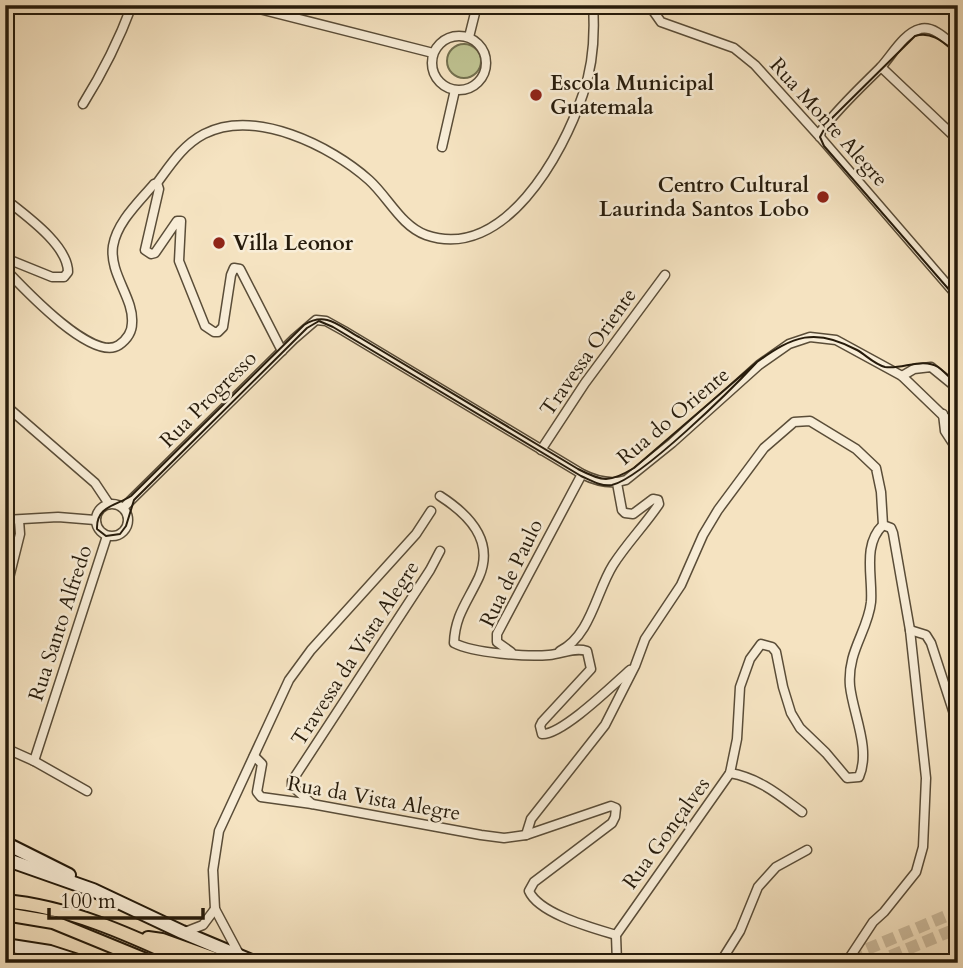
<svg xmlns="http://www.w3.org/2000/svg" width="963" height="968" viewBox="0 0 963 968" font-family="Cardo,serif">
<rect width="100%" height="100%" fill="#f5e3c1"/>
<filter id="stains"><feTurbulence type="fractalNoise" baseFrequency=".00286" numOctaves="4"/><feColorMatrix values="0 0 0 0 .2 0 0 0 0 .09 0 0 0 0 .02 0 0 0 .5 -.17"/></filter>
<radialGradient id="worn" r=".72"><stop offset=".6" stop-color="#630" stop-opacity="0"/><stop offset="1" stop-color="#630" stop-opacity=".3"/></radialGradient>
<!-- green -->
<circle fill="#bfc391" stroke="#726f4e" stroke-width="2" cx="464" cy="61" r="17"/>
<g fill="none" stroke-linecap="round" stroke-linejoin="round">
<!-- primary-tunnel -->
<g stroke="#ccbb9d" stroke-width="12" stroke-dasharray="12 6" stroke-linecap="butt">
<path d="M834,963L958,911"/>
<path d="M874,963L958,928"/>
</g>
<defs>
<g id="street">
<path d="M244,5L433,53"/>
<path d="M649,5L661,22L734,48L755,65L820,137L958,297"/>
<circle cx="459" cy="63" r="27"/>
<path d="M469,37L477,5"/>
<path d="M881,67L958,140"/>
<path d="M83,104C103,72 119,40 132,5"/>
<path d="M820,137L821,131C839,107 860,88 881,67C892,55 904,33 920,29C934,25 948,41 958,49"/>
<path d="M442,147L455,90"/>
<path d="M157,183L159,189L145,250L151,254L155,253L177,221H181L179,261L205,326L214,332H218L223,327L231,275L234,268L240,269L282,351"/>
<path d="M5,199C25,215 68,245 68,272L64,277H52L5,258"/>
<path d="M5,269C23,288 93,363 119,345C126,340 132,332 132,323C134,298 109,274 113,246C117,222 139,202 154,184L157,183C171,164 183,145 204,134C255,108 331,146 369,180C388,197 401,226 426,235C504,262 563,154 583,94C593,66 595,35 593,5"/>
<path d="M902,376L914,369L931,367L958,389"/>
<path d="M5,405L95,483L109,504"/>
<path d="M943,414L945,431L958,451"/>
<path d="M541,450L585,383L665,275"/>
<path d="M440,496C468,514 495,540 479,577C468,601 455,615 454,643C473,653 527,657 549,655C562,654 574,647 587,651L591,669L542,722L540,726L542,734C562,735 613,685 630,670"/>
<circle cx="112" cy="520" r="16"/>
<path d="M123,508L294,339L316,320L326,321L344,331L582,474C596,481 611,485 626,480L672,443L759,365L789,344L810,337L836,340L902,376L958,430"/>
<path d="M5,520L58,517L95,520"/>
<path d="M5,579L9,578L20,534L19,520"/>
<path d="M910,630L926,635L931,643L958,726"/>
<path d="M560,651C591,635 596,592 613,565C627,543 645,525 659,504L658,500L653,499L633,514L625,513L622,510L617,483"/>
<path d="M511,652L497,642V634L582,474"/>
<path d="M5,748L34,761L87,791"/>
<path d="M254,756L262,764L257,792L261,797L312,804L481,835L504,838L526,835"/>
<path d="M34,761L107,536"/>
<path d="M730,773C759,778 779,795 802,812"/>
<path d="M312,804L292,786V781L430,570L440,551"/>
<path d="M185,932L203,925L215,909"/>
<path d="M616,935C593,928 539,914 529,891L534,882L612,823L615,817L616,808L611,806L526,835L531,819L605,725L635,666L645,639L681,585L703,535L718,510L764,448L794,422L810,421L856,449L876,468L881,492L883,525L891,528L893,533L910,630L926,778L923,847L916,872L884,912L873,922L846,963"/>
<path d="M239,954L215,909L213,870L219,831L289,680L311,650L416,534L431,511"/>
<path d="M617,963L616,935L730,773L737,739L740,687L750,659L761,644L772,647L776,652L783,687L791,713L800,728L826,753L847,778L859,777C871,749 853,714 850,686C847,651 868,631 871,602C873,577 862,545 883,525"/>
<path d="M720,963L740,931L758,887L776,867L807,850"/>
</g>
<g id="secondary">
<path d="M5,843L69,875"/>
<path d="M5,859L93,890L182,932L256,963"/>
<path d="M5,945L50,952L84,963"/>
</g>
<g id="primary">
<path d="M5,901C71,907 132,936 191,963"/>
<path d="M5,914L53,922L153,963"/>
<path d="M148,938L162,940L226,963"/>
</g>
</defs>
<!-- street casing -->
<use href="#street" stroke="#5a4d38" stroke-width="11"/>
<!-- secondary casing -->
<use href="#secondary" stroke="#261b0b" stroke-width="16"/>
<!-- primary casing -->
<use href="#primary" stroke="#261b0b" stroke-width="16"/>
<!-- street -->
<use href="#street" stroke="#f8edd7" stroke-width="8"/>
<!-- secondary -->
<use href="#secondary" stroke="#f8edd7" stroke-width="12"/>
<!-- primary -->
<use href="#primary" stroke="#f5e3c1" stroke-width="12"/>
<!-- tram -->
<g stroke="#261b0b" stroke-width="2">
<path d="M958,54C944,43 933,31 915,36L828,122L820,137L824,146L958,300"/>
<path d="M757,362C733,388 642,478 612,485C601,487 590,480 581,476L333,327L319,321L307,328L134,500L126,526L120,534L106,536L97,529C96,506 116,506 131,496L304,325C326,311 339,326 359,337L578,469C603,482 609,483 634,468L757,362C793,336 815,327 857,350C866,355 874,364 885,367C902,370 922,357 938,367C945,372 952,380 958,386"/>
</g>
</g>
<!-- markers -->
<g fill="#8f2418" stroke="#f8edd7" stroke-width="2.5">
<circle cx="536" cy="95" r="7"/>
<circle cx="823" cy="197" r="7"/>
<circle cx="219" cy="243" r="7"/>
</g>
<g text-anchor="middle" stroke-width="5" stroke-linejoin="round" paint-order="stroke">
<!-- poi labels -->
<g font-size="21" font-weight="bold" fill="#261b0b" stroke="#f8edd7" text-anchor="start">
<text x="550" y="90">Escola Municipal<tspan x="550" dy="24">Guatemala</tspan></text>
<text x="809" y="192" text-anchor="end">Centro Cultural<tspan x="809" dy="24">Laurinda Santos Lobo</tspan></text>
<text x="233" y="250">Villa Leonor</text>
</g>
<!-- street labels -->
<g font-size="21" fill="#261b0b" stroke="#f8edd7">
<text transform="translate(829 122) rotate(48)" y="7">Rua Monte Alegre</text>
<text transform="translate(588 352) rotate(-55)" y="7">Travessa Oriente</text>
<text transform="translate(208 399) rotate(-45)" y="7">Rua Progresso</text>
<text transform="translate(673 416) rotate(-40)" y="7">Rua do Oriente</text>
<text transform="translate(511 573) rotate(-64)" y="7">Rua de Paulo</text>
<text transform="translate(60 623) rotate(-72)" y="7">Rua Santo Alfredo</text>
<text transform="translate(355 653) rotate(-57)" y="7">Travessa da Vista Alegre</text>
<text transform="translate(374 798) rotate(10)" y="7">Rua da Vista Alegre</text>
<text transform="translate(666 833) rotate(-54)" y="7">Rua Gonçalves</text>
</g>
</g>
<!-- margin -->
<rect width="963" height="968" fill="none" stroke="#f5e3c1" stroke-width="28"/>
<rect x="7" y="7" width="949" height="954" fill="none" stroke="#261b0b" stroke-width="3.5"/>
<rect x="14" y="14" width="935" height="940" fill="none" stroke="#261b0b" stroke-width="2"/>
<!-- scale -->
<path d="M49 908v10h154v-10" fill="none" stroke="#261b0b" stroke-width="3.5"/>
<text x="60" y="908" font-size="21" fill="#261b0b" stroke="#f8edd7" stroke-width="5" paint-order="stroke">100 m</text>
<rect width="100%" height="100%" filter="url(#stains)"/>
<rect width="100%" height="100%" fill="url(#worn)"/>
</svg>
